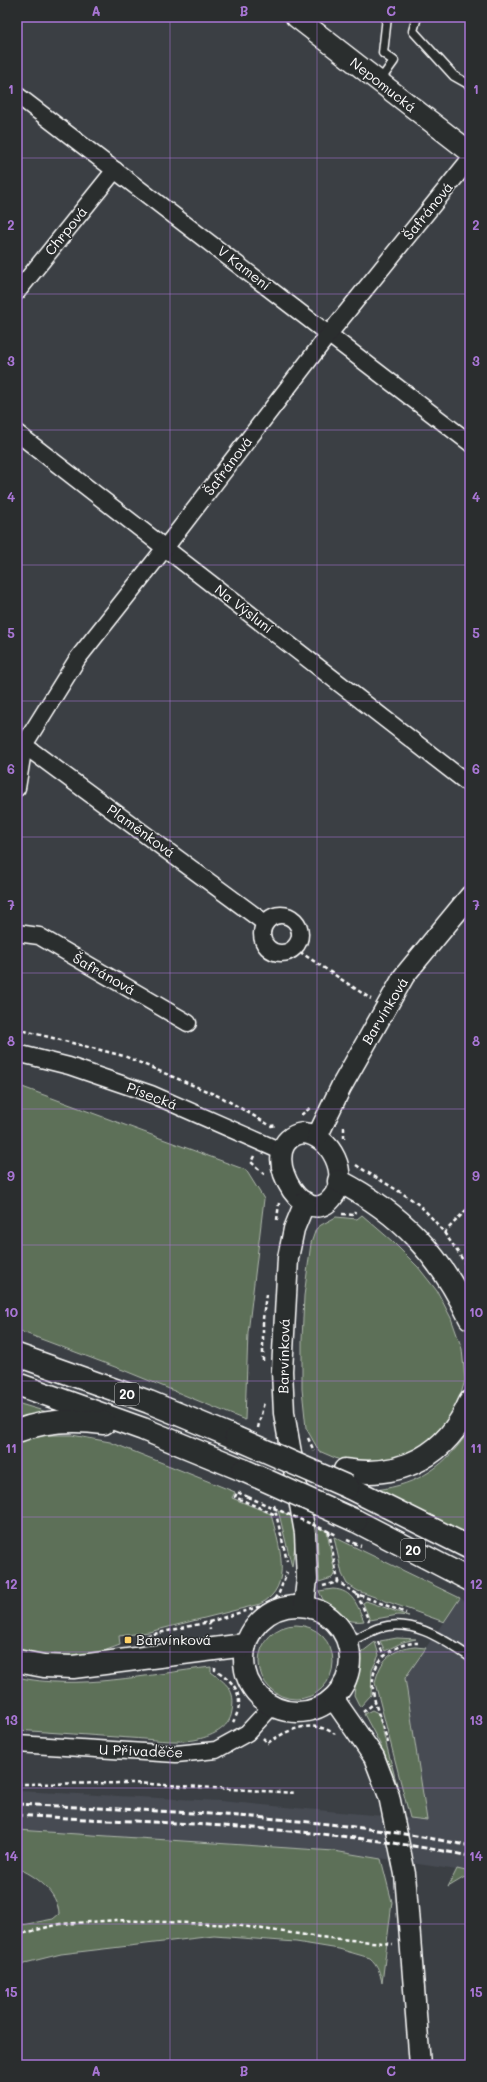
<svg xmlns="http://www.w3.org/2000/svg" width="487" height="2082" viewBox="0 0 487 2082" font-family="Mali,sans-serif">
<rect width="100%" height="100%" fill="#3b3f44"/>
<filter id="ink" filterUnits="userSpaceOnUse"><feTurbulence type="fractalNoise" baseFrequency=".025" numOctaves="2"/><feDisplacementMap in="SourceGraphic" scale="8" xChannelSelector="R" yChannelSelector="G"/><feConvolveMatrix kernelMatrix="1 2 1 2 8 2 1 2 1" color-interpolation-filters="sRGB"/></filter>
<g filter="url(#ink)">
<!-- built -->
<path fill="#474b53" d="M460,1598L470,1604V1872L334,1851L17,1830V1791L220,1801L427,1820L405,1678Z"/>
<!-- green -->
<g fill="#5d6f58" stroke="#aeb7ac">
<path d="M17,1085L246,1170L264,1199L248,1333L245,1420L123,1370L17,1330Z"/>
<path d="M362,1215L392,1241L418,1267L437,1291L451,1318L462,1349L465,1380L456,1412L440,1436L390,1464H349L319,1451L306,1428L302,1389V1340L304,1296L311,1243L316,1229L321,1225L336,1217L357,1219Z"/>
<path d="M17,1403L47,1412L17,1419Z"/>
<path d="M470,1429V1539L376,1490C420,1484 446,1466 470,1429Z"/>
<path d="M34,1435H72L110,1442L235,1492L232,1498L271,1514C278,1543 295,1587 260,1604L149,1632L119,1636L120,1645L93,1655L56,1658L17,1652V1441Z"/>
<path d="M278,1510L294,1517L296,1538L292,1567Z"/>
<path d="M317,1527L327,1531L335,1573L332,1578L319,1582Z"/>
<path d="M334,1537L460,1598L444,1622L358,1591L347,1584L342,1574Z"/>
<path d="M333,1589C353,1590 357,1605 364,1621C342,1624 327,1611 319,1591Z"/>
<path d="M366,1601L409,1616L398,1615L370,1620L363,1603Z"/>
<circle cx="296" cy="1662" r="37"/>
<path d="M397,1638L416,1639L403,1642L385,1651L380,1641Z"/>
<path d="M375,1642L379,1655L372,1670L371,1695L360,1707L354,1695L359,1658L362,1652Z"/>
<path d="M415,1647L426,1648L405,1678L427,1820L410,1818L375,1683C380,1660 391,1649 415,1647Z"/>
<path d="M211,1667V1672C227,1684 236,1690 232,1711C230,1729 210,1737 194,1740C173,1743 150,1739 130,1738C92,1735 55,1733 17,1730V1677C76,1691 150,1674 211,1667Z"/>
<path d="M372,1710L378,1713L397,1785L380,1744L364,1714Z"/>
<path d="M17,1830L334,1851L381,1859L392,1902L382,1983C380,1973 378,1965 370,1958L339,1949L296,1942L214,1936L61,1954L17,1965V1926L53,1919L59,1914C58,1892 35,1875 17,1868Z"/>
<path d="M457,1869L470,1872V1877L463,1878L448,1887Z"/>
</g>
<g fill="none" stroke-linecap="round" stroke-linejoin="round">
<defs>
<g id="service">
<path d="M417,17L413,31L454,76L470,85"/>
<path d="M379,82L394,61L383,53L387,17"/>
<path d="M348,1642C358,1638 368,1632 379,1628C412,1617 444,1640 470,1657"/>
</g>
<g id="minor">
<path d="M17,95L470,443"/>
<path d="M17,292L115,170"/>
<path d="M17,433L470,785"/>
<path d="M17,740L265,923"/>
<path d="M17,788L24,745L78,658L165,548L329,334L470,159"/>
<circle cx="281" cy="934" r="19"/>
<path d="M17,933L39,936L188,1023"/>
<path d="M17,1053L69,1066L151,1094L283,1152"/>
<path d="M17,1744L176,1754L216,1750L247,1733L272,1706"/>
</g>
<g id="tertiary">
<path d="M296,17L470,152"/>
<path d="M303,1133C331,1135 351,1176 332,1198C303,1235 252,1141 303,1133Z"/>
<path d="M317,1137L341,1087L404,976L470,896"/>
<circle cx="297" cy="1659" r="53"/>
<path d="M304,1606L307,1579L305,1533L284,1413L282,1371L288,1258L294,1229L305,1202"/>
<path d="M333,1698L374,1757L389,1796L405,1874L420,2065"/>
</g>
<g id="trunk">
<path d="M339,1181C401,1213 440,1255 470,1318"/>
<path d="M17,1355L149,1402L236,1438"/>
<path d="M17,1384L143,1429L243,1470"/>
<path d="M17,1431C45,1420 74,1419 104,1423"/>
<path d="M345,1470C402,1479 447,1455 470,1402"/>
<path d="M348,1487L470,1548"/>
<path d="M356,1521L470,1580"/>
<path d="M17,1661L44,1666L73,1667L245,1645"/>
</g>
</defs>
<!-- service casing -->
<use href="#service" stroke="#fff" stroke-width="11"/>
<!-- minor casing -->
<use href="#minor" stroke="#fff" stroke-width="19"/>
<!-- tertiary casing -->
<use href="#tertiary" stroke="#fff" stroke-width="23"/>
<!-- trunk casing -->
<use href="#trunk" stroke="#fff" stroke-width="25"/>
<!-- path -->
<g stroke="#fff" stroke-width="2.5" stroke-dasharray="4 3" stroke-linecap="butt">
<path d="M294,948L371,999"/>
<path d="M17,1029L124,1056L223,1098L271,1126L277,1125"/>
<path d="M301,1115L310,1108"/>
<path d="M344,1138V1125"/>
<path d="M254,1156L251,1162L265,1175"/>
<path d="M356,1165C374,1177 393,1187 411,1199C433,1214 457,1249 470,1272"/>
<path d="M342,1214L354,1215L355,1212"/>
<path d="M277,1220L279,1203"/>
<path d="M444,1233L470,1206"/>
<path d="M263,1361V1319L266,1294"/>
<path d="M258,1428L264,1402"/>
<path d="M308,1438L314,1451"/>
<path d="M248,1497L237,1492L235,1497L276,1515"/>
<path d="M274,1505L287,1561"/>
<path d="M329,1531L338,1582L357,1594L406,1613"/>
<path d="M323,1586L338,1582"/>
<path d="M357,1594L369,1621"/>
<path d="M209,1622L271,1603L279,1593L287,1572"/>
<path d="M140,1637L209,1622L210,1630"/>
<path d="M378,1642L384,1656"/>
<path d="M215,1667V1670C237,1682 246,1700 233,1722"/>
<path d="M363,1712L376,1702"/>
<path d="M263,1738L268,1743C288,1729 312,1719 335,1734"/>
<path d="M388,1743C381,1716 358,1676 387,1654C397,1646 406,1643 418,1643"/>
<path d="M17,1784L133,1783L296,1793"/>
<path d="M17,1935L60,1924L116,1920L235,1925L319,1937L393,1944"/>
</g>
<!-- service -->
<use href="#service" stroke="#2a2d2e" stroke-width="8"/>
<!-- minor -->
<use href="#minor" stroke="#2a2d2e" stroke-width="16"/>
<!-- tertiary -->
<use href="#tertiary" stroke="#2a2d2e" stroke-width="20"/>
<!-- trunk -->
<use href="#trunk" stroke="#2a2d2e" stroke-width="22"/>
<!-- rail -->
<g stroke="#fff" stroke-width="3" stroke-dasharray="6 3" stroke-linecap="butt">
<path d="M17,1804C168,1812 321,1815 470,1846"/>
<path d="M17,1815C86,1820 154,1821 223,1826C306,1831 388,1840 470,1856"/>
</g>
<defs>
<g id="trunk-bridge">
<path d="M236,1438L348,1487"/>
<path d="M243,1470L356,1521"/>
</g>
</defs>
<!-- trunk-bridge casing -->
<use href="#trunk-bridge" stroke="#fff" stroke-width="25" stroke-linecap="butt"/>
<!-- path-bridge -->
<g stroke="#fff" stroke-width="2.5" stroke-dasharray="4 3" stroke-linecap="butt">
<path d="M248,1497L337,1535"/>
<path d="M347,1540L361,1546"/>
</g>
<!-- trunk-bridge -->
<use href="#trunk-bridge" stroke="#2a2d2e" stroke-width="22"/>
</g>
</g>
<!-- grid -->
<path fill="none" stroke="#a976d5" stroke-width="1" stroke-opacity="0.55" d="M170,17V2065M317,17V2065M17,158H470M17,294H470M17,430H470M17,565H470M17,701H470M17,837H470M17,973H470M17,1109H470M17,1245H470M17,1381H470M17,1517H470M17,1652H470M17,1788H470M17,1924H470"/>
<!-- markers -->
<rect fill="#ffd166" stroke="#2a2d2e" stroke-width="1.5" x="124" y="1636" width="8" height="8" rx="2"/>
<g text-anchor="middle" stroke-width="3" stroke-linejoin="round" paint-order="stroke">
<!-- shield labels -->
<g fill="#2a2d2e" stroke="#bfc0c0" stroke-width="1">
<rect x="115" y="1383" width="24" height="22" rx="3"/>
<rect x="401" y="1539" width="24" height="22" rx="3"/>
</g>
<g font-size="13" font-weight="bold" fill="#fff">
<text x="127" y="1399">20</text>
<text x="413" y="1555">20</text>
</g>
<!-- street labels -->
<g font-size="14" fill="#fff" stroke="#2a2d2e">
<text transform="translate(383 85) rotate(38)" y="5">Nepomucká</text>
<text transform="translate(428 211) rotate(-51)" y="5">Šafránová</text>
<text transform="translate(66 231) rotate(-51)" y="5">Chrpová</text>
<text transform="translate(244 268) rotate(38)" y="5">V Kamení</text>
<text transform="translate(228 466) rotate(-53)" y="5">Šafránová</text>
<text transform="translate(244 609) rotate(38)" y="5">Na Výsluní</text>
<text transform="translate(141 831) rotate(36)" y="5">Plaménková</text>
<text transform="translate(104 974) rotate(30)" y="5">Šafránová</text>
<text transform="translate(385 1011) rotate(-59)" y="5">Barvínková</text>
<text transform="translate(152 1096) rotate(21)" y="5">Písecká</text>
<text transform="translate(284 1356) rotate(-89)" y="5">Barvínková</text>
<text transform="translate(141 1751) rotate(2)" y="5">U Přivaděče</text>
</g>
<!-- poi labels -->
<g font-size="14" fill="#fff" stroke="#2a2d2e" text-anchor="start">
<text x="136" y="1645">Barvínková</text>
</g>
</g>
<!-- margin -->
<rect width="487" height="2082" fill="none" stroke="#2a2d2e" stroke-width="44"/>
<rect x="22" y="22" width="443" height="2038" fill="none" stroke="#a976d5" stroke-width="1.5"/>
<g font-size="13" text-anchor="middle" font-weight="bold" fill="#a976d5">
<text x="96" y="16">A</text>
<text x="244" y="16">B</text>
<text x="391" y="16">C</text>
<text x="11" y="94">1</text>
<text x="476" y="94">1</text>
<text x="11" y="230">2</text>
<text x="476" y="230">2</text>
<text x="11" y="366">3</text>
<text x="476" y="366">3</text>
<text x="11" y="502">4</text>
<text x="476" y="502">4</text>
<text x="11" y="638">5</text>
<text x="476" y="638">5</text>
<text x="11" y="774">6</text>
<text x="476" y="774">6</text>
<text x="11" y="910">7</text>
<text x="476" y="910">7</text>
<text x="11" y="1046">8</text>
<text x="476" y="1046">8</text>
<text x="11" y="1181">9</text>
<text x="476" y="1181">9</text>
<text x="11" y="1317">10</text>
<text x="476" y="1317">10</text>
<text x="11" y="1453">11</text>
<text x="476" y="1453">11</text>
<text x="11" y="1589">12</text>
<text x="476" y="1589">12</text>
<text x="11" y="1725">13</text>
<text x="476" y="1725">13</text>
<text x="11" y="1861">14</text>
<text x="476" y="1861">14</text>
<text x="11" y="1997">15</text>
<text x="476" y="1997">15</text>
<text x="96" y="2076">A</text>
<text x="244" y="2076">B</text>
<text x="391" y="2076">C</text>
</g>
</svg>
